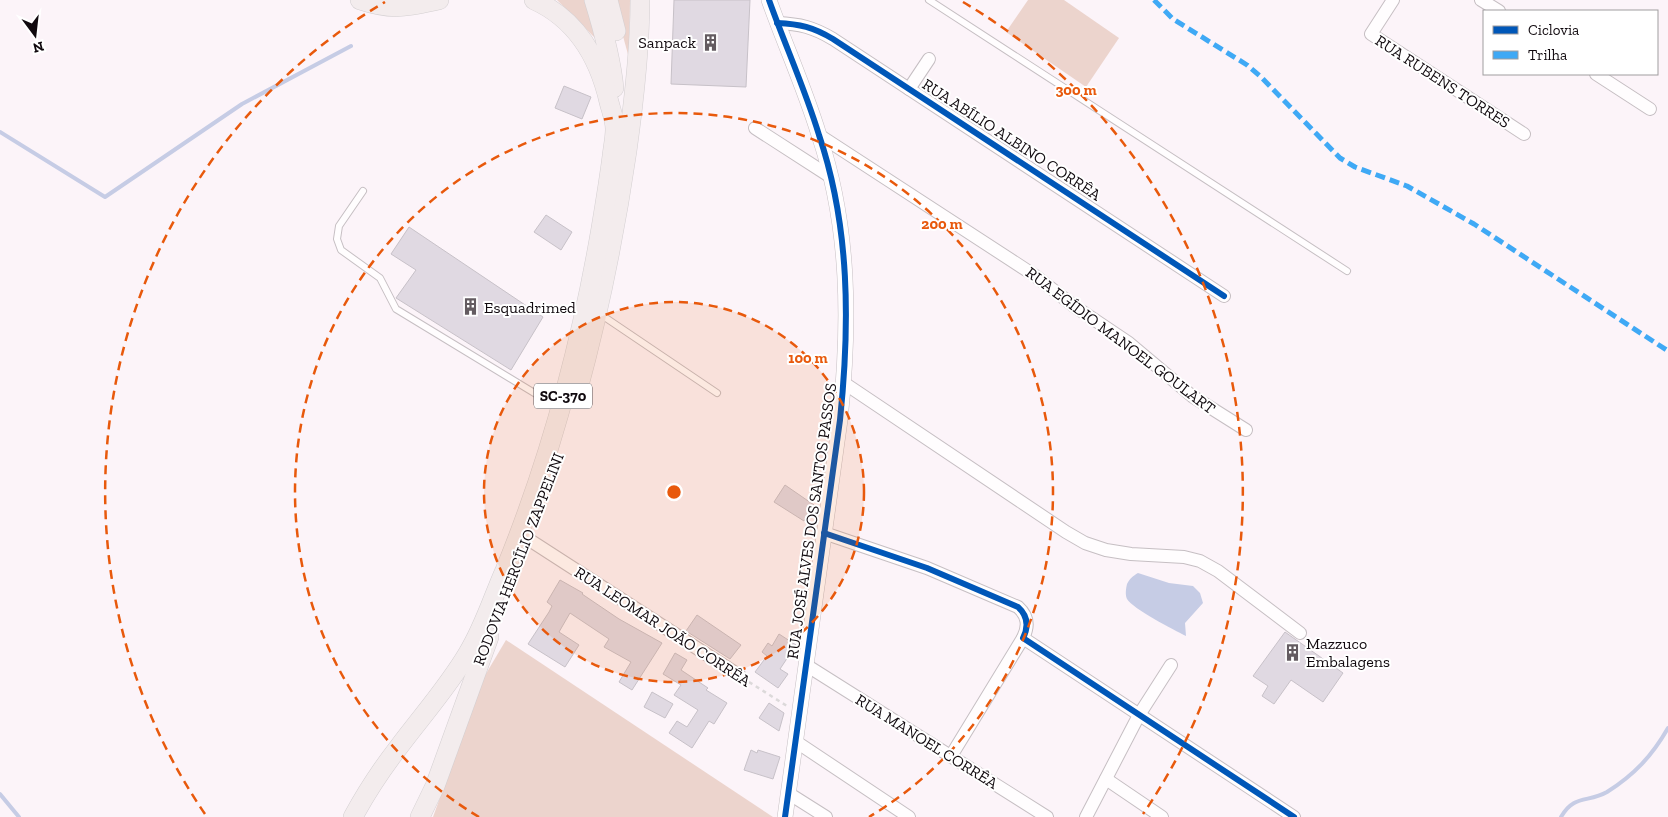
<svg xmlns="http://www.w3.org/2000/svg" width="1668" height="817" viewBox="0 0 1668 817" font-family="'Zilla Slab',serif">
<rect width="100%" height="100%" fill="#fcf4f9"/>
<!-- green -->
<g fill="#ecd4cd">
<path d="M556,0H585L595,38L557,0Z"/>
<path d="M613,0H630L629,58Z"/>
<path d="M1028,0H1064L1119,38L1086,87L1006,32Z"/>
<path d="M506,640L773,817H433L484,677Z"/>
</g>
<!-- water -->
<path fill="#c6cce5" d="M1138,573L1169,583L1193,586L1200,593L1203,603L1185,623L1186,636C1174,630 1133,609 1127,599C1125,595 1126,588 1127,584C1130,578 1133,576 1138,573Z"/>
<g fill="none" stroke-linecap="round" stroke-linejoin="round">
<!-- stream -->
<g stroke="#c6cce5" stroke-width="4">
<path d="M0,132L105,197L242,104L351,46"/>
<path d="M0,794L19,817"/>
<path d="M1561,817C1574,794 1588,803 1607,792C1634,775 1652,756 1668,728"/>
</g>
</g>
<!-- building -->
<g fill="#e0d9e2" stroke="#c7c1c8">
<path d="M674,0H750L746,87L671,84Z"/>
<path d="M564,86L591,97L582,119L555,108Z"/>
<path d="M546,215L572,232L561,250L534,232Z"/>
<path d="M409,227L543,317L511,370L396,298L416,270L391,254Z"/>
<path d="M785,485L814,505L804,521L774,502Z"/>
<path d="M560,580L583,593L582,594L619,619L662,643L632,690L619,682L631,662L604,647L609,639L570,613L559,632L579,645L565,667L528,644L549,612L552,606L547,602Z"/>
<path d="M697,615L741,645L730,659L686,631Z"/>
<path d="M1285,632L1343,673L1323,702L1291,680L1274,704L1262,696L1268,686L1253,676Z"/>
<path d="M779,634L796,645L780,669L788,674L778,688L755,672L767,656L762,652L768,643L772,646Z"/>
<path d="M675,653L687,660L681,670L708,688L706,690L727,703L714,724L709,721L692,748L669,733L677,721L687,727L698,710L674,695L681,685L663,674Z"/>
<path d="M652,692L673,704L665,718L644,707Z"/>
<path d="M769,703L784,713L779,731L759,718Z"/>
<path d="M751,750L757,753L758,750L780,757L773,779L744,770Z"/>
</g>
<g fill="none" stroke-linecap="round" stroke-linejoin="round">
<defs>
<g id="service">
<path d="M929,0L1347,271"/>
<path d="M363,191L339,226L337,239L341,250L380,278L396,309L559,408"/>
<path d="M600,314L717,393"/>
</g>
<g id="minor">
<path d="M1393,0L1371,34L1524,134"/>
<path d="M1481,0L1499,11"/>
<path d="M777,23C800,24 813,27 833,39L1224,296"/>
<path d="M1596,74L1650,109"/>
<path d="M909,89L929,59"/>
<path d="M755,128L831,177"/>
<path d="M819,135L1034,275L1074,306L1129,343L1192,396L1246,430"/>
<path d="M844,383L1066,532L1085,543L1106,550L1131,554L1184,557L1200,561L1218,571L1300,633"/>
<path d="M824,533L927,568L1018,607C1028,616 1029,626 1023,638L1294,817"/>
<path d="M528,539L740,676"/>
<path d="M806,665L1047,817"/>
<path d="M795,741L909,817"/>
<path d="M951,756L1023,638"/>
<path d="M1106,779L1162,817"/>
<path d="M788,793L826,817"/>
<path d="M1086,817L1139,715L1171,665"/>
</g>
<path id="tertiary" d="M769,0C785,45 805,89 819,135C850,227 850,324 840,420L785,817"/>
<g id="primary">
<path d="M360,0C393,11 406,7 439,0"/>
<path d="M594,0C603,29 611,58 614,88"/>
<path d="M608,0L616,31"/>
<path d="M577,393C599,313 615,233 627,151C634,101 640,51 640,0"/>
<path d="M353,817C366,793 381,770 398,748C421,717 448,687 468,653C484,627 493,597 505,570C550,460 581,345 601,228C605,204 609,180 612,156C613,147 615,138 615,129C615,120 611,110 609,102C599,58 576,19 534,0"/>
<path d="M420,817L435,786L489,637"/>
</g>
</defs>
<!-- service casing -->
<use href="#service" stroke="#c6bfc3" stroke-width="8"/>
<!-- minor casing -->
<use href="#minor" stroke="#c6bfc3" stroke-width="14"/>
<!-- tertiary casing -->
<use href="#tertiary" stroke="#c6bfc3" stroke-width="16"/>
<!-- primary casing -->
<use href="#primary" stroke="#d3cfd1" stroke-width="20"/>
<!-- path -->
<path stroke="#dcd9da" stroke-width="2.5" stroke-dasharray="4 4" stroke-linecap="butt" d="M749,682L787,706"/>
<!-- service -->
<use href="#service" stroke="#fffdfe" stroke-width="6"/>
<!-- minor -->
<use href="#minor" stroke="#fffdfe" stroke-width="12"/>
<!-- tertiary -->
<use href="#tertiary" stroke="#fffdfe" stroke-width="15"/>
<!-- primary -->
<use href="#primary" stroke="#f3eced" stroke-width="19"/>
<!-- quiet -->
<path stroke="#3fa9f5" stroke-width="5" stroke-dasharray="10 5" stroke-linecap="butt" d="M1154,0L1173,19L1247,65L1260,76L1340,158L1355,167L1407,186L1474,224L1668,351"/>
<defs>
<g id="cycleway">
<path d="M769,0C785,45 805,89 819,135C850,227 850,324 840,420L785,817"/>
<path d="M777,23C800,24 813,27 833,39L1224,296"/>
<path d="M824,533L927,568L1018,607C1028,616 1029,626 1023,638L1294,817"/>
</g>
</defs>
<!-- cycleway casing -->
<use href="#cycleway" stroke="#fff" stroke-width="9"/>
<!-- cycleway -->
<use href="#cycleway" stroke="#0057b8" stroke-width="6"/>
</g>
<!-- distance rings -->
<circle cx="674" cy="492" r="190" fill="#e8590c" fill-opacity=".12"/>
<g fill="none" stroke="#e8590c" stroke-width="2.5" stroke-dasharray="9 6">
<circle cx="674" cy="492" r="190"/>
<path d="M479 817A379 379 0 1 1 869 817"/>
<path d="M205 814A569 569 0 0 1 385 2M963 2A569 569 0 0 1 1143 814"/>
</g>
<!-- icons -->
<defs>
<symbol id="building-bare" viewBox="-9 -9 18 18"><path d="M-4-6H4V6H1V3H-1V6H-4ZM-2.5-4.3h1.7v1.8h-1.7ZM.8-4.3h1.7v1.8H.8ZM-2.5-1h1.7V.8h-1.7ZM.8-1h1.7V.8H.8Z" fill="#635b60" stroke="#fff" stroke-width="2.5" paint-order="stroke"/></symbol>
</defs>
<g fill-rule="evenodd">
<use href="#building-bare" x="698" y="30" width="25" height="25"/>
<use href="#building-bare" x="458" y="294" width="25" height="25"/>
<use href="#building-bare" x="1280" y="640" width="25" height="25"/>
</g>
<g text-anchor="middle" stroke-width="4" stroke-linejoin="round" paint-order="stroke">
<!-- shield labels -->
<rect fill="#fff" stroke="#585356" stroke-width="1" x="534" y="383.5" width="58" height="25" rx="4"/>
<g font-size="15" font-weight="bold" fill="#10090e">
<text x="563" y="401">SC-370</text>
</g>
<!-- poi labels -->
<g font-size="16" fill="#10090e" stroke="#fff" text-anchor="start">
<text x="696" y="48" text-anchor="end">Sanpack</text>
<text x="484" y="313">Esquadrimed</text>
<text x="1306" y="649">Mazzuco<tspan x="1306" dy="18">Embalagens</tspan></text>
</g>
<!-- street labels -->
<g font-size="16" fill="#10090e" stroke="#fff">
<text transform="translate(1443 81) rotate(33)" y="6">RUA RUBENS TORRES</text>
<text transform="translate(1012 139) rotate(33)" y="6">RUA ABÍLIO ALBINO CORRÊA</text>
<text transform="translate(1121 340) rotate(37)" y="6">RUA EGÍDIO MANOEL GOULART</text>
<text transform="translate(811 521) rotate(-82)" y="6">RUA JOSÉ ALVES DOS SANTOS PASSOS</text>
<text transform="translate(518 559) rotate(-69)" y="6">RODOVIA HERCÍLIO ZAPPELINI</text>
<text transform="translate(663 626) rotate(33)" y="6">RUA LEOMAR JOÃO CORRÊA</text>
<text transform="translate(927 741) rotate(32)" y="6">RUA MANOEL CORRÊA</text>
</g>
</g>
<circle cx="674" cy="492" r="8" fill="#e8590c" stroke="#fff" stroke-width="2.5"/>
<g font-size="15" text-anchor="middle" font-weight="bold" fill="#e8590c" stroke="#fff" stroke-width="4" stroke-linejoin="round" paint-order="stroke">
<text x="1076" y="95">300 m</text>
<text x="942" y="229">200 m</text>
<text x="808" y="363">100 m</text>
</g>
<!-- legend -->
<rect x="1483" y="10" width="175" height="65" fill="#ffffff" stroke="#9f9d9f"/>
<rect x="1493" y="26" width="25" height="8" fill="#0057b8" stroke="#9f9d9f"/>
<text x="1528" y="35" font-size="15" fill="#10090e">Ciclovia</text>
<rect x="1493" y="51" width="25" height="8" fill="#3fa9f5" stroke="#9f9d9f"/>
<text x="1528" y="60" font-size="15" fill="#10090e">Trilha</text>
<!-- north arrow -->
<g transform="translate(35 35) rotate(165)" stroke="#ffffff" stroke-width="4" paint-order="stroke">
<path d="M0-4L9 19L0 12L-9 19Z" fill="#10090e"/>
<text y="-8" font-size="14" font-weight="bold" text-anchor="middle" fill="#10090e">N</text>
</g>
</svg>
